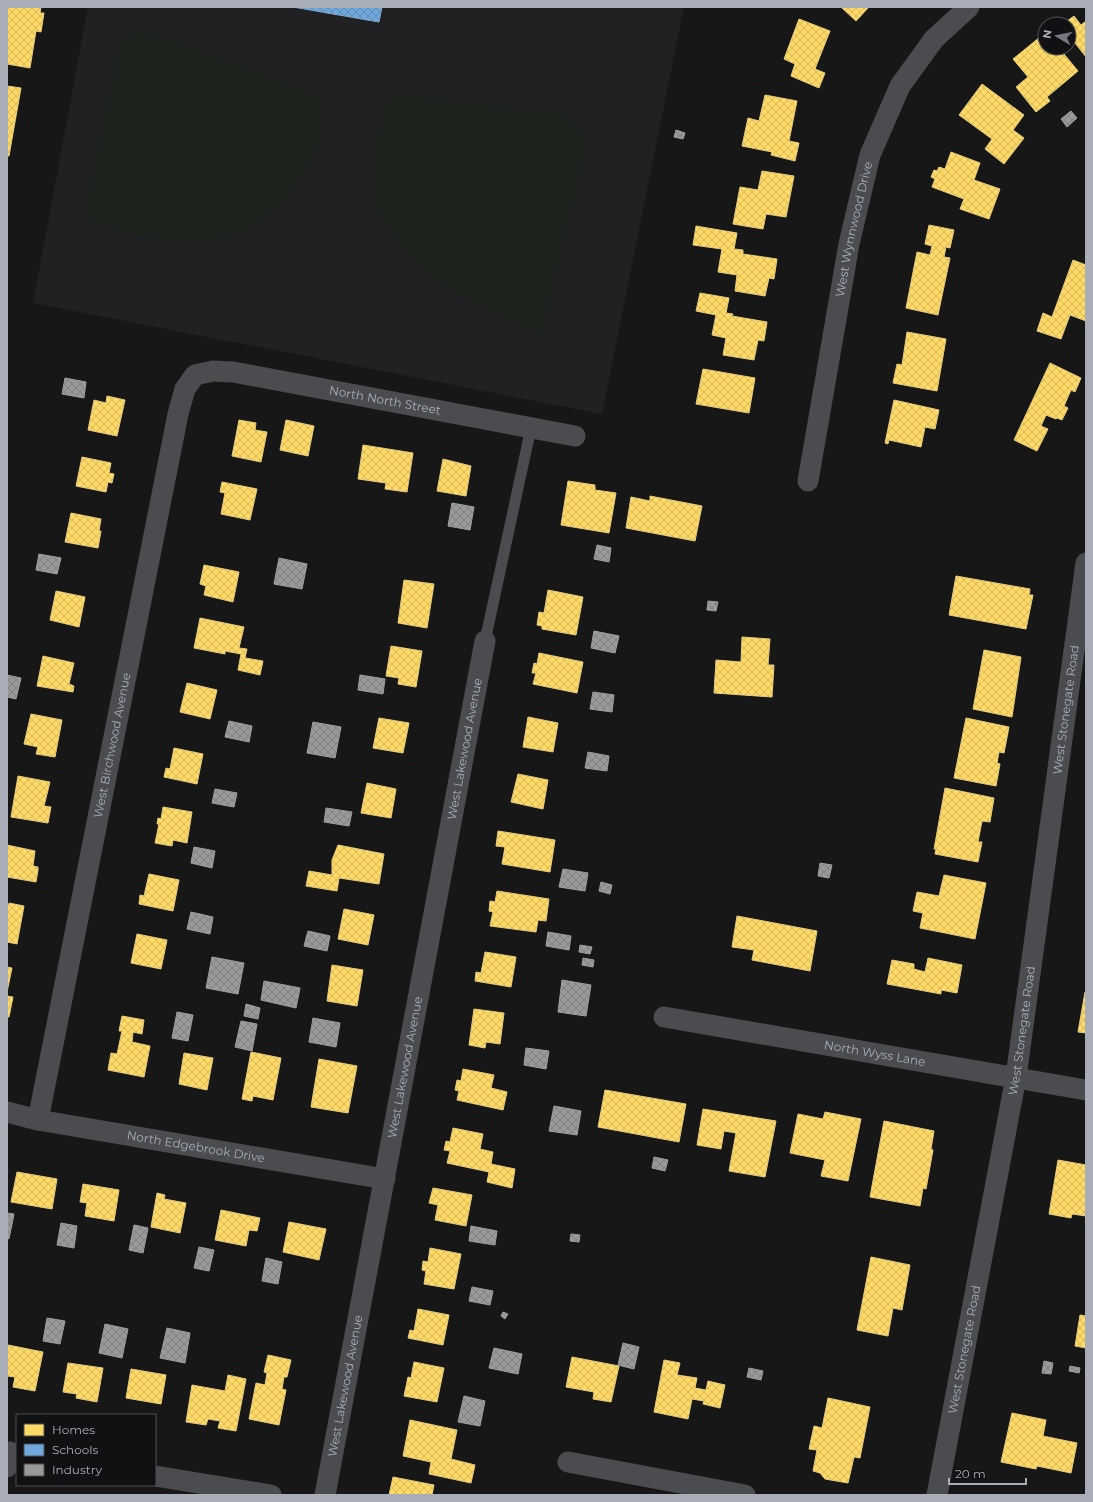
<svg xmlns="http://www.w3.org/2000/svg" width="1093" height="1502" viewBox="0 0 1093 1502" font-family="Montserrat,sans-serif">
<defs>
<pattern id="homes-cross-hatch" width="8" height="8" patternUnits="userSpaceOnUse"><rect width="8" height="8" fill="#ffd966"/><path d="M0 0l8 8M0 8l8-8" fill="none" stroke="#d6b85d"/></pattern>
<pattern id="schools-cross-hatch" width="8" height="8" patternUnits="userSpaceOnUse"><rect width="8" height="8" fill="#6fa8dc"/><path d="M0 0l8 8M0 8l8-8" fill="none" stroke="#608bb3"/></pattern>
<pattern id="industry-cross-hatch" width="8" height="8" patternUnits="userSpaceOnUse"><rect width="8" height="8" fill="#999"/><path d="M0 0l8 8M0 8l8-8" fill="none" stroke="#7f8080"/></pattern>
</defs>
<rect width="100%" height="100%" fill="#171717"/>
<!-- built -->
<path fill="#212123" d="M88,7H684L602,414L33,303Z"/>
<!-- green -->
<g fill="#1d241e">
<path d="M135,33L159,35L325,99L315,156L282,205L238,235L190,242L137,235L84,219L120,45Z"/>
<path d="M390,94L566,115L588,137L541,336L447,288L405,253L375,205L376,141Z"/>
</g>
<!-- homes -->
<g fill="url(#homes-cross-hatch)" stroke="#e5cc7f">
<path d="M7,7H41L40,13H44L41,32L36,31L30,68L7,64Z"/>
<path d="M841,7H866L868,8L856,21Z"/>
<path d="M1074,16L1081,25L1086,21V57L1071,38H1069V24H1063Z"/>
<path d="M799,19L830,31L815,69L825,73L819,88L791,76L795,64L784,59Z"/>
<path d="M1045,33V48H1059L1078,71L1047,97L1050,101L1036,112L1016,87L1028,77L1013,59Z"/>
<path d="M982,84L1024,115L1013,130L1024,138L1004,164L985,149L992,139L959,115Z"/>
<path d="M7,86L21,88L9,156H7Z"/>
<path d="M765,95L797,101L789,141L799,143L795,161L771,155L772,152L742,146L748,118L759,121Z"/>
<path d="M951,152L980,163L974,180L1000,189L989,219L960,209L964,199L932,187L935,179L931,177L934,170L937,171L939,167L945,169Z"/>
<path d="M762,171L794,176L786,217L766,214L763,229L733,224L740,187L758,190Z"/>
<path d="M929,225L954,230L950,248L946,247L944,257L950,258L938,315L906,308L917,252L930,255L932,246L925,244Z"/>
<path d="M696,226L737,233L734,249L743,250V254L777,259L774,279L769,278L765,296L735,291L737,275L718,272L722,249L693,245Z"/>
<path d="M1073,260L1086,265V321L1070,315L1061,339L1037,331L1043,313L1052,317Z"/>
<path d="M700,293L729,298L726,313L733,314L732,316L767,322L764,341L758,340L754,360L723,355L726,338L712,335L716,315L696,311Z"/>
<path d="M907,332L946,339L937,391L893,383L897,364L902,365Z"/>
<path d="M1050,363L1081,378L1075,392L1071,390L1064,406L1068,408L1062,420L1057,418L1056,419L1046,415L1041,426L1048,429L1037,451L1014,440Z"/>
<path d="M703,369L755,378L749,413L696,404Z"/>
<path d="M107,396L125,400L117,436L88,430L94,400L106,403Z"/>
<path d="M894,400L939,410L935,429L925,427L921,447L889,440L888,444L885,443Z"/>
<path d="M239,420L256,423L255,430L267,432L261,462L232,456Z"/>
<path d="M286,420L314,426L308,456L280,450Z"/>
<path d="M363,445L413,453L407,492L385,489L386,483L358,479Z"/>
<path d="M82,457L111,463L109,473L114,474L112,483L108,482L106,492L76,486Z"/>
<path d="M443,459L471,466L466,496L437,491Z"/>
<path d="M568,481L595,485V490L616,493L609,533L561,525Z"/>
<path d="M222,482L257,489L250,520L221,514L225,493L220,492Z"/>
<path d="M650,496L702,506L695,541L626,528L631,497L650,501Z"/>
<path d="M71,513L101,519L99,531H101L98,548L65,542Z"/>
<path d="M204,565L239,572L233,602L204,595L206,586L200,584Z"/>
<path d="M956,576L1030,589L1029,595H1033L1026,629L949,615Z"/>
<path d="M404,580L434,584L427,628L398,623Z"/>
<path d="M548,590L583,597L576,635L542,629V626L537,625L539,612L544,613Z"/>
<path d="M56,591L85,597L79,627L50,620Z"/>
<path d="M200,618L244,627L239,648L247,649L245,658L263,661L260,675L238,670L241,654L225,651V654L194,648Z"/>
<path d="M742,637L770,639L768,665H774L772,697L714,693L716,660L741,662Z"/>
<path d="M391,646L422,651L416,687L398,684L399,678L386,676Z"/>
<path d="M984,650L1021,657L1012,717L973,709Z"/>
<path d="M539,653L583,662L577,693L533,684L536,673H532L534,663L537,664Z"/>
<path d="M43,656L74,663L69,684L74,686L73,692L37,686Z"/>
<path d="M187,683L217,690L210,719L180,712Z"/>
<path d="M31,714L62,720L55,757L36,754L38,747L24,744Z"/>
<path d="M528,717L558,723L553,752L523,747Z"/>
<path d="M379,718L409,723L403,753L373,748Z"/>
<path d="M966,718L1009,727L1004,753L999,752L997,763L1000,764L996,786L954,778Z"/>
<path d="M174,748L203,754L197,784L164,777L166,768L170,769Z"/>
<path d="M518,774L548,780L543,809L511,802Z"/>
<path d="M18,776L50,782L44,806L51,807L48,823L11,817Z"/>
<path d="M367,783L396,789L391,818L361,813Z"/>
<path d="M945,788L994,798L990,822L982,821L978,842H982L978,862L935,854L936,849H934Z"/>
<path d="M163,807L192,812L187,843L173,840L172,846L155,843L159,824H157L158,818L161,819Z"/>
<path d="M498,831L555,840L550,872L502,864L505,847L496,846Z"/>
<path d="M7,845L35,851L33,866L38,867V870L36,882L7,877Z"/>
<path d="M338,845L384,854L379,884L339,878L337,891L306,886L309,871L332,875V860Z"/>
<path d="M149,874L179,880L173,911L139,904L140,895L144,896Z"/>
<path d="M944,875L986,883L975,939L920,928L923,913L913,911L917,892L939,896Z"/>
<path d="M497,891L549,899L546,921L538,920L536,932L490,926L493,912L489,911L490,901L495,902Z"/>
<path d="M9,903L24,906L17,944L7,942V911Z"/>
<path d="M344,909L374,915L368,945L338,939Z"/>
<path d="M737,916L817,931L810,971L752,960L754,950L732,947Z"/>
<path d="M137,934L167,940L161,969L131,963Z"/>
<path d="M485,952L516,957L511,987L475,981L476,972L481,973Z"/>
<path d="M928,958L962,965L957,993L941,990V994L887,984L892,960L914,964V969L925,972Z"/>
<path d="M332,965L363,970L357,1006L327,1001Z"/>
<path d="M7,967L12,968L7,992Z"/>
<path d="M1085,992H1086V1033L1078,1032Z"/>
<path d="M7,996L13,997L9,1017H7Z"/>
<path d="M474,1009L504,1013L500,1044L486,1042L485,1048L469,1045Z"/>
<path d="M122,1016L144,1020L142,1034L133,1032L132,1042L150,1046L144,1077L108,1070L111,1053L117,1054L122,1031H119Z"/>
<path d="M251,1052L281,1058L273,1100L253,1096L252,1101L242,1099Z"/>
<path d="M184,1053L213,1058L207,1090L179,1084Z"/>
<path d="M319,1059L357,1066L348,1113L311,1107Z"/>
<path d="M463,1069L494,1075L491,1088L507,1092L503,1110L457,1100L459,1091L455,1090L457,1080L461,1081Z"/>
<path d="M605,1090L686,1104L679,1142L598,1127Z"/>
<path d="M703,1109L776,1121L765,1177L729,1171L736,1133L724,1131L721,1149L697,1145Z"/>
<path d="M825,1112L861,1119L848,1181L821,1176L825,1160L790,1153L798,1114L823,1119Z"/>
<path d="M884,1121L934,1131L931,1149L933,1150L926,1189L923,1188L920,1206L870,1197Z"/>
<path d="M453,1128L483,1134L480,1149L493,1152L491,1164L515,1169L512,1188L487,1182L489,1172L447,1163L450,1151L444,1150L446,1141L450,1142Z"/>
<path d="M1058,1160L1086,1165V1216L1072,1214L1071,1218L1049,1214Z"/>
<path d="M17,1172L57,1179L52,1209L11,1202Z"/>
<path d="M83,1184L119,1190L114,1221L85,1216L87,1203L80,1202Z"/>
<path d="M433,1188L472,1195L466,1226L435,1220L438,1205L429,1203Z"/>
<path d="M157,1193L165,1195L164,1199L186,1203L180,1233L151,1227Z"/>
<path d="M221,1210L260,1218L257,1231L249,1230L246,1246L215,1240Z"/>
<path d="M289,1222L326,1229L319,1260L283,1252Z"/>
<path d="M430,1248L461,1254L454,1289L424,1284L426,1271L422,1270L423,1261L428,1262Z"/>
<path d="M871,1257L910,1265L902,1310L893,1308L888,1336L857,1330Z"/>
<path d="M418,1309L449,1315L443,1345L408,1338L410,1330L414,1331Z"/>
<path d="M1080,1315L1086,1316V1348L1075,1346Z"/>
<path d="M8,1345L43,1352L35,1391L13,1387L15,1377L7,1376Z"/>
<path d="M268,1355L291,1360L287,1377H284L282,1389L286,1390L279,1425L249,1419L256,1383L265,1385L267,1373L264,1372Z"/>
<path d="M572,1357L619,1366L611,1402L593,1399L594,1392L566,1387Z"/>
<path d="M664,1360L680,1363L677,1375L697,1378L695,1388L706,1390L708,1381L725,1385L720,1408L703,1404L704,1401L692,1399L688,1419L654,1412Z"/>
<path d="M414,1362L444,1368L437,1402L404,1396L408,1377L411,1378Z"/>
<path d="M68,1363L103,1368L97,1402L76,1398L77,1394L63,1392Z"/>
<path d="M131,1369L166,1375L161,1404L126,1398Z"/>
<path d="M228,1375L246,1379L236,1431L218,1428L220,1421L208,1419L206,1425L186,1422L192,1385L225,1391Z"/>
<path d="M828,1398L870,1407L860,1458L854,1457L848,1483L825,1479L820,1473L813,1471L817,1450L809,1449L814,1426L822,1428Z"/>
<path d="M1012,1413L1046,1420L1043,1436L1077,1443L1071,1473L1037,1466L1036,1469L1001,1462Z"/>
<path d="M410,1420L457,1430L451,1459L475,1465L471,1483L429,1474L431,1462L403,1456Z"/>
<path d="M393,1477L434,1485L432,1495H389Z"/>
</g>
<!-- schools -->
<path fill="url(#schools-cross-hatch)" stroke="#80aad1" d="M293,7H382L379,22Z"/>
<!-- industry -->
<g fill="url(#industry-cross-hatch)" stroke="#9e9fa2">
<path d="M1071,111L1077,118L1067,127L1061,119Z"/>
<path d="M676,130L685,133L683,139L674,137Z"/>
<path d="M65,378L86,382L84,398L62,394Z"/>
<path d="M452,503L474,507L470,530L448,526Z"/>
<path d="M597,545L611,548L609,562L594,559Z"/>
<path d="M39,554L61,558L57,574L36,570Z"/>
<path d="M279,558L307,564L302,589L274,584Z"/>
<path d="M708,601L718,602L716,611L707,610Z"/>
<path d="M594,631L619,636L615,653L591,648Z"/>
<path d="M7,675L21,678L16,699L7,697Z"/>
<path d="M360,675L385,679L383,694L358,690Z"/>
<path d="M593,692L614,695L612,712L590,709Z"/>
<path d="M229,721L252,726L249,742L225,737Z"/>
<path d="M313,722L341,727L335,758L307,753Z"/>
<path d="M588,752L609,756L607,771L585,768Z"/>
<path d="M215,789L237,793L234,807L212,803Z"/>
<path d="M326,808L352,812L349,826L324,822Z"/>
<path d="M194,847L215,851L212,868L191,863Z"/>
<path d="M820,863L832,865L829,878L818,876Z"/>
<path d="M563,869L588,873L585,891L559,887Z"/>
<path d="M601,882L612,885L610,894L599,891Z"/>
<path d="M191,912L213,917L210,934L187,929Z"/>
<path d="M308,931L330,936L327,951L304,946Z"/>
<path d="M548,932L571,936L569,950L546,946Z"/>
<path d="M580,945L592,947L590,954L579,952Z"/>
<path d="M212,957L244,963L238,994L206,988Z"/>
<path d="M583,958L594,960L593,967L582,965Z"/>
<path d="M562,980L591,985L586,1016L558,1012Z"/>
<path d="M264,981L300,988L296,1008L261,1000Z"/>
<path d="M246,1004L260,1008L258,1019L244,1016Z"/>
<path d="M177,1012L193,1015L188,1041L172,1038Z"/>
<path d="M313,1018L340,1023L336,1047L309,1042Z"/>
<path d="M241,1021L257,1024L252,1051L235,1047Z"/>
<path d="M526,1048L549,1051L546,1069L524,1065Z"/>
<path d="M554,1106L581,1111L577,1135L549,1131Z"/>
<path d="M654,1157L668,1160L665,1171L652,1168Z"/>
<path d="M7,1213L14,1214L9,1239L7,1238Z"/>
<path d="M61,1223L77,1226L74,1248L57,1245Z"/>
<path d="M134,1225L148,1228L143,1253L129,1250Z"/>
<path d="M471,1226L497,1231L495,1245L469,1241Z"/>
<path d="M571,1234L580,1235L579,1242L570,1241Z"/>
<path d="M199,1247L214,1250L209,1271L194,1268Z"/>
<path d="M266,1258L282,1262L278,1284L262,1281Z"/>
<path d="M472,1287L493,1291L490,1305L469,1301Z"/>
<path d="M503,1312L508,1314L505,1319L501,1316Z"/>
<path d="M47,1318L65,1321L60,1344L43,1341Z"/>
<path d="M105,1324L128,1329L122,1358L99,1353Z"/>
<path d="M167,1328L190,1333L185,1363L160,1358Z"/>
<path d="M623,1343L639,1347L634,1369L618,1365Z"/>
<path d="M494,1348L522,1354L518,1374L489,1368Z"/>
<path d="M1044,1361L1053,1363L1051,1374L1042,1373Z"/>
<path d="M1070,1366L1080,1368L1079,1373L1069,1371Z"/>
<path d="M749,1368L763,1371L761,1380L747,1377Z"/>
<path d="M464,1396L485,1401L480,1426L458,1422Z"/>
</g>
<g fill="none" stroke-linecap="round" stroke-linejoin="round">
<!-- lane -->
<path stroke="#4b4c50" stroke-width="11" d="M485,641L531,428"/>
<!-- street -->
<g stroke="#4b4c50" stroke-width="21">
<path id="s1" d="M808,481L849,244L870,155L900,86L934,39L969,7"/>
<path id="s2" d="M664,1017L1086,1090"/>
<path id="s3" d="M7,1112L38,1120L385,1179"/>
<path id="s4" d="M38,1120L178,414L185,389L195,375L213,371L233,372L575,436"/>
<path d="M568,1462L745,1495"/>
<path d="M7,1467L10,1452"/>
<path d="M155,1476L271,1495"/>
<path id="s5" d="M325,1495L485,641"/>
<path id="s6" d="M937,1495L1016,1077L1086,563"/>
</g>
</g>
<g text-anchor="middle" stroke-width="4" stroke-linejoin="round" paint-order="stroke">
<!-- street labels -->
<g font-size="12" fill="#a8adb8" stroke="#111113">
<text dy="4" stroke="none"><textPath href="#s1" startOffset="256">West Wynnwood Drive</textPath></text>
<text dy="4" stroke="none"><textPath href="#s4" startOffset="956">North North Street</textPath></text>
<text dy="4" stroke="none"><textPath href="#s6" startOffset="796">West Stonegate Road</textPath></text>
<text dy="4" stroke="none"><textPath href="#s4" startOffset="382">West Birchwood Avenue</textPath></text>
<text dy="4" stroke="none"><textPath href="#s5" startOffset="759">West Lakewood Avenue</textPath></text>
<text dy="4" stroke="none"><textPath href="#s6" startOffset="472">West Stonegate Road</textPath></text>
<text dy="4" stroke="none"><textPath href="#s2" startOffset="214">North Wyss Lane</textPath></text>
<text dy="4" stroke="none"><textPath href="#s5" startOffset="435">West Lakewood Avenue</textPath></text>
<text dy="4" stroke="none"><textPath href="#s3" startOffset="192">North Edgebrook Drive</textPath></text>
<text dy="4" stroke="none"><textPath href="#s6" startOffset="148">West Stonegate Road</textPath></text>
<text dy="4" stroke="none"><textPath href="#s5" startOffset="111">West Lakewood Avenue</textPath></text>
</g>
</g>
<!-- border -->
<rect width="1093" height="1502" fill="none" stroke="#a8adb8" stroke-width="16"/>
<!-- legend -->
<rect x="16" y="1414" width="140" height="72" fill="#111113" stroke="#4d4f55"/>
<rect x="24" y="1424" width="20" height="12" fill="#ffd966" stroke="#4d4f55"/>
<text x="52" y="1434" font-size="12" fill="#a8adb8">Homes</text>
<rect x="24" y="1444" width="20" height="12" fill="#6fa8dc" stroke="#4d4f55"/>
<text x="52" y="1454" font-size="12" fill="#a8adb8">Schools</text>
<rect x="24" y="1464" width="20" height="12" fill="#999999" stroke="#4d4f55"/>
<text x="52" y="1474" font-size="12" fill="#a8adb8">Industry</text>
<!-- north arrow -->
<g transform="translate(1057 36) rotate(280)"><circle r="19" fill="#111113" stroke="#4d4f55"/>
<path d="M0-3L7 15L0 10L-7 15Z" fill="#757880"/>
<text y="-6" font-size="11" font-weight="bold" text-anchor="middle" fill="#a8adb8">N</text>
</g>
<!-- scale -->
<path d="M949 1478v6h77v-6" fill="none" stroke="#a8adb8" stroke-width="2"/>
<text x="955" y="1478" font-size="12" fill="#a8adb8" stroke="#111113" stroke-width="3" paint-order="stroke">20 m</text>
</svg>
